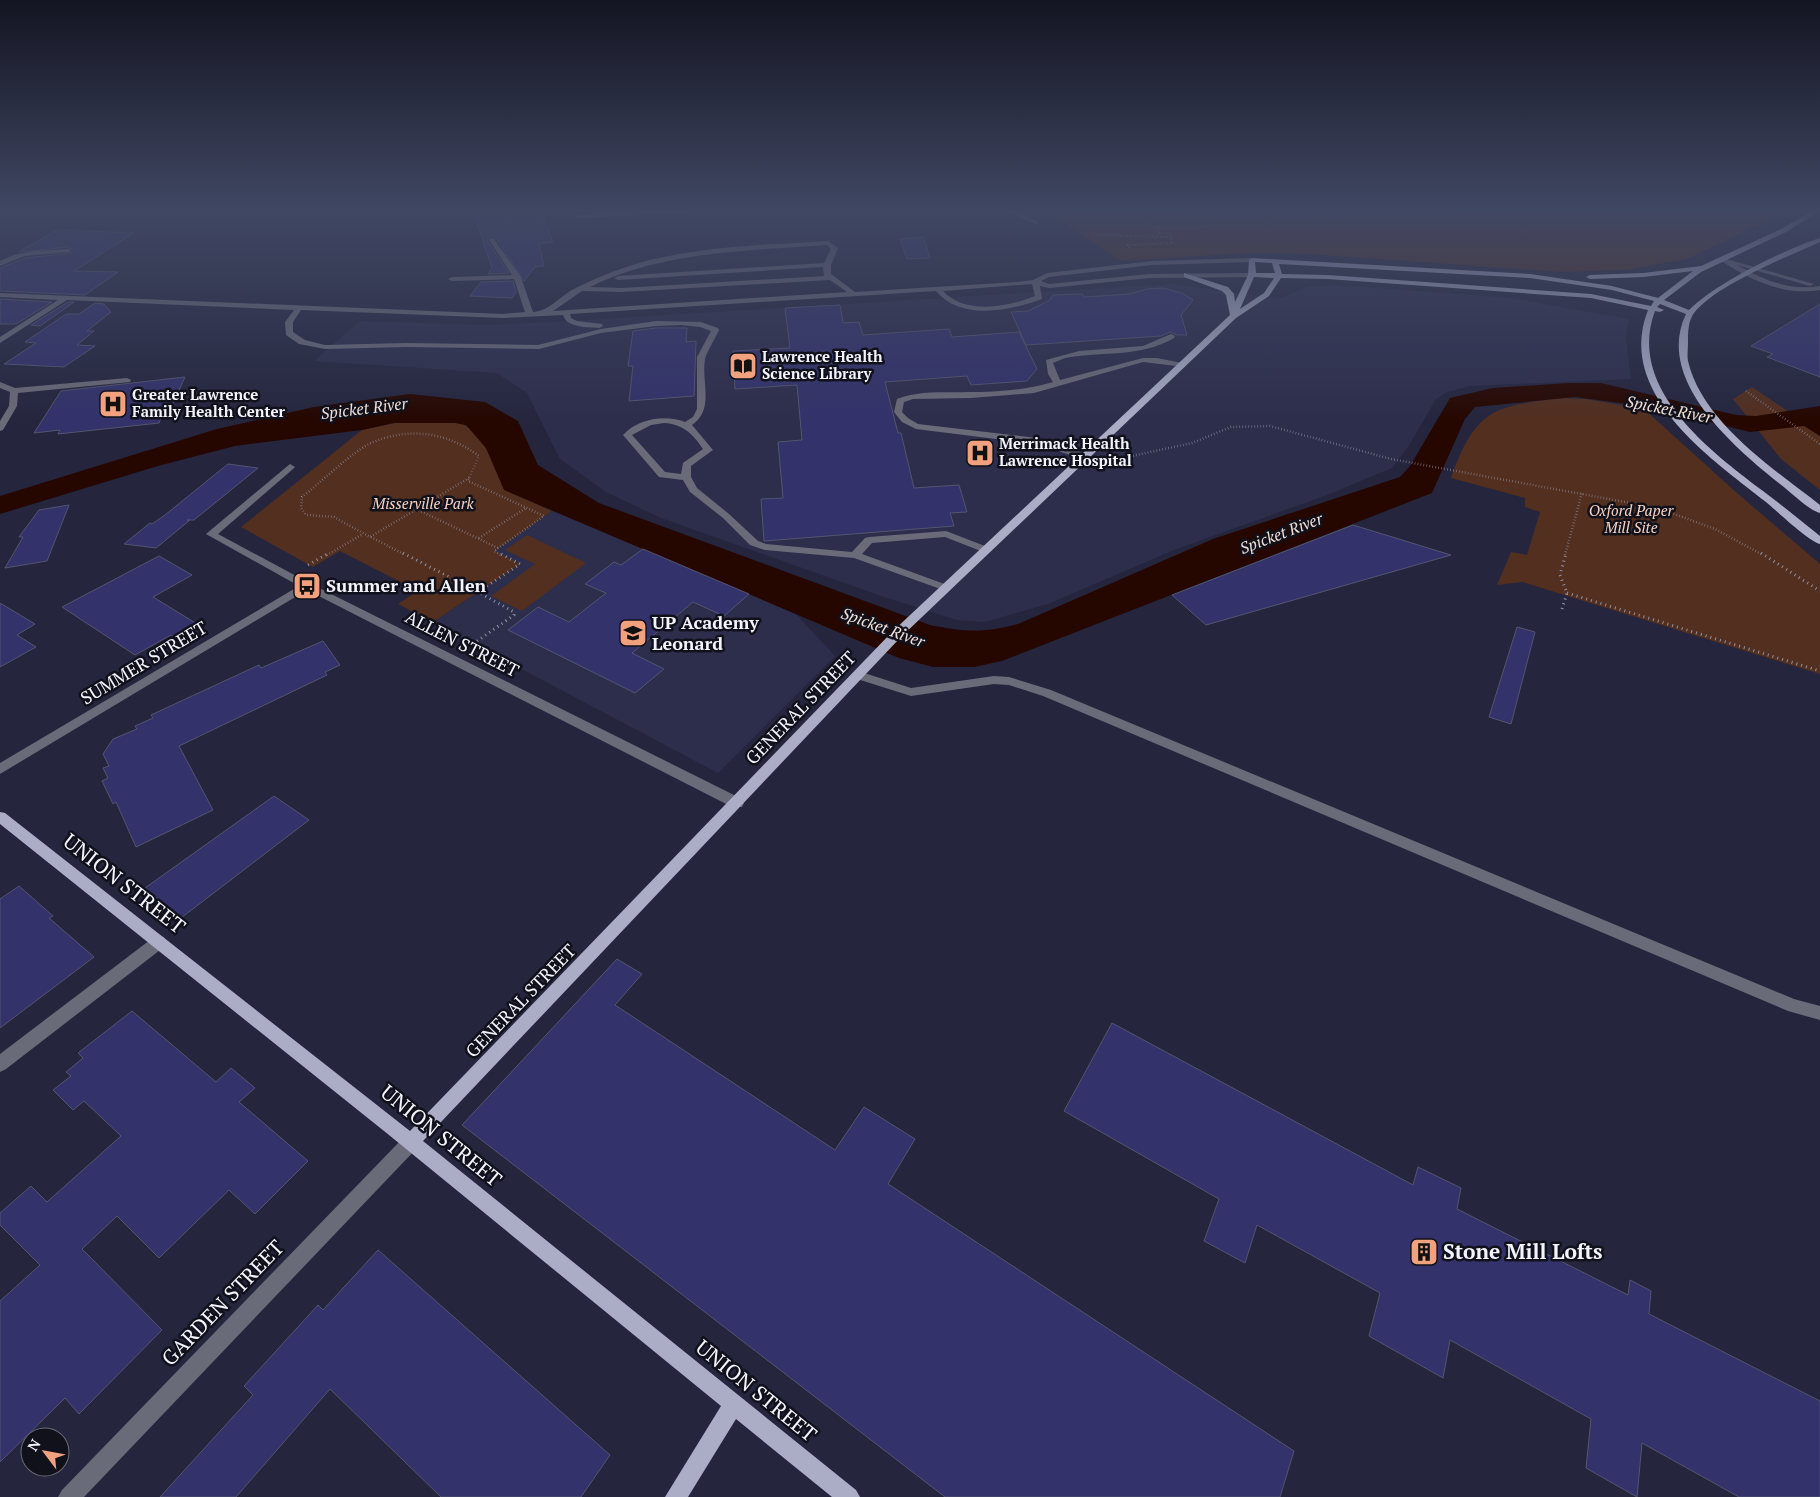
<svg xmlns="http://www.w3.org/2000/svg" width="1820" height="1497" viewBox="0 0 1820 1497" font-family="'PT Serif',serif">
<rect width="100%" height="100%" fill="#25263e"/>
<!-- built -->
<g fill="#2d2e4c">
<path d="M1173,284L1279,299L1307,287L1335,285L1510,298L1629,319L1626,338L1631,379L1470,386L1447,392L1436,399L1408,447L1392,468L1327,495L1174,550L1048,604L984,622L957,620L884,597L661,518L606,492L560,459L527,393L497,373L314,361L360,321L487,325L552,322Z"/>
<path d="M552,511L794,612L835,656L718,773L433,622L519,565L494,551Z"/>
</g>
<!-- green -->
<g fill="#522f1f">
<path d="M1027,211H1786L1687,259L1626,270L1562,272L1310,254L1247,253L1121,261L1059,220L1057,216Z"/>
<path d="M1752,387L1820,433V490L1781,459L1733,399Z"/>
<path d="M1563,398L1586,399L1644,409L1737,493L1820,564V674L1522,582L1497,585L1511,552L1527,555L1540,512L1525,507V498L1451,478C1476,408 1494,406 1563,398Z"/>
<path d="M394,423C413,423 447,418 464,425C483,432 497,473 505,490L552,511L495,551L520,564L433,622L398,604L418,591L340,551L313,567L241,527L362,430Z"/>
<path d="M527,535L586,563L522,611L491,596L535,564L505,550Z"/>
</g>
<!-- water -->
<path fill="#260700" d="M1568,383H1601L1736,415L1756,416L1820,406V436L1804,426L1750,432L1649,407L1575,397L1475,407L1465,419L1432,493L1002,661L974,667H933L899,658L504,490L486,448L466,425L455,423H394L362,430L235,446L158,466L0,514V496L217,429L314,407L410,394L485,402L518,421L538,465L599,503L930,625C965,632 984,633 1018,624L1213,539L1400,477L1410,466L1450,398L1493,388Z"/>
<!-- building -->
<g fill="#33326b" stroke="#53556f">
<path d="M473,211H541L553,242L539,244L544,266L535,267L524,281L496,238L491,236L487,241L509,273L488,274L492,268Z"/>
<path d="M67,230L134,233L74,271L118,272L85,295L0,291V268L25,258L71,253L72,250L68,247L19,252L55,231Z"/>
<path d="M923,237L930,258L907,259L900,239Z"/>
<path d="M513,281L516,292L512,298L470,296L481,282Z"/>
<path d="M1163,288L1182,293L1193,300L1181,315L1187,335H1177L1170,332L1161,336L1026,345L1011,312L1028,311L1050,300L1053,295L1082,294L1084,297L1129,294L1147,289Z"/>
<path d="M0,299L52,302L16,324H0Z"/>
<path d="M68,302H74L40,326L31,325Z"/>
<path d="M95,303L104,304L111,312L87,331H94L77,345L95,346L64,367L4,364L36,343L25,342L66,314H79Z"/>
<path d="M1820,304V377L1767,357L1773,354L1751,346Z"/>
<path d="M840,305L843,323L859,322L863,335L949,329L952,337L1019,332L1037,369L1027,381L971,385L967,376L885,382L898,433H901L914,488L959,485L967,512L950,513L954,526L764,541L761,499L783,498L778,442L802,440L797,385L735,389L733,351L790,348L785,308Z"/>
<path d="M656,328H687L686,342L696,341L694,396L629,401L633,366H628L633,331Z"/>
<path d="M185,377L167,417L161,418L159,423L58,434L60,430L34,433L61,391Z"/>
<path d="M228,464L258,468L194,520H187H190L156,548L124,544L150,523L152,524L165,515Z"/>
<path d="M69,505L47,561L5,568L23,537H19L39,510Z"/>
<path d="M1353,525L1451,555L1206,625L1172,595Z"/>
<path d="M643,549L749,594L724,616L693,602L632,653L664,669L635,693L508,630L538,607L569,622L606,593L585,584L614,562L621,565Z"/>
<path d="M159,556L192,575L153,597L202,627L180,640L171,635L135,655L62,607Z"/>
<path d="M0,603L35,624L17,635L36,647L0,667Z"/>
<path d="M1517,627L1535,632L1511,724L1489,717Z"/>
<path d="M323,641L340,665L325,672L327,675L179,746L213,810L136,847L116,802L113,804L102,781L108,778L103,768L109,766L103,754L113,739L137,729L135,726L153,718L151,715L259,665L261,668Z"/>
<path d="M274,796L309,820L181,918L145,888Z"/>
<path d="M19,886L53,916L49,918L94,957L0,1028V899Z"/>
<path d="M617,959L642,974L615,1005L835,1150L864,1107L915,1139L888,1184L1294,1451L1280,1497H945L462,1125Z"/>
<path d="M132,1011L216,1082L231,1068L255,1088L239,1102L308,1161L255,1214L229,1190L159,1258L117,1216L82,1249L162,1330L79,1414L65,1398L0,1462V1301L40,1265L0,1225V1213L31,1186L47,1202L121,1136L84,1101L73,1110L53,1090L71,1076L66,1072L83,1058L78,1053Z"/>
<path d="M1112,1023L1413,1185L1418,1167L1461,1188L1457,1209L1628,1295L1630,1280L1651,1291L1649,1314L1820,1401V1497H1739L1642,1443L1637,1497L1586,1468L1591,1419L1450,1340L1443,1378L1369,1336L1380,1293L1257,1225L1245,1263L1204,1241L1219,1199L1064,1111Z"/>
<path d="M378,1250L610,1455L581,1497H441L330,1389L236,1497H160L253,1395L244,1386L318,1305L323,1310Z"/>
</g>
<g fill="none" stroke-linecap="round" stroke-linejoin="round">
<!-- path-far2 -->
<g stroke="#9192a3" stroke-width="2" stroke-dasharray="0.5 2" stroke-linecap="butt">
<path d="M1222,211L1186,215L1356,216L1445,211"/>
<path d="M1157,227L1194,228L1220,225"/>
<path d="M1095,235L1171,237"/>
<path d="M1130,250L1128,245L1172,243L1170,233H1158L1157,227H1148L1146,221"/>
</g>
<!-- path-far1 -->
<g stroke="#9192a3" stroke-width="2.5" stroke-dasharray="0.5 2.5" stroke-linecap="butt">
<path d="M1746,391L1820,444"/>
<path d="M1110,456L1118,459L1192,443L1231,427L1270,426L1391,459L1658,508L1715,529L1763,555"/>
<path d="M469,478L370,537L334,517L306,515L301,508L302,497C320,483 351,453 369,444C407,426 447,432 479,456L468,481L544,516L494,551L501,555"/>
<path d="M416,509L498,548"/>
<path d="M371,537L405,555"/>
<path d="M479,538L526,508"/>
<path d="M327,555L363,534"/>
<path d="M1565,555L1582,493"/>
</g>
<!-- path -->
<g stroke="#9192a3" stroke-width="3" stroke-dasharray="1 4" stroke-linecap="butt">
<path d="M403,553L478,592"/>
<path d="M1761,553L1820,591"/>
<path d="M308,565L329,553"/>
<path d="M1567,593L1820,671"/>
<path d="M1562,609L1567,593L1560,575L1566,553"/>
<path d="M473,644L514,615V612L478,592L520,564L499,553"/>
</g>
<!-- minor -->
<g fill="#6a6b78" fill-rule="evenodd">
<path d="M644,211H689L686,213L580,218L577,216L580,214Z"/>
<path d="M1007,211H1015L1040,223L1035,224Z"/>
<path d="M492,238L494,239L521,277L533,312C549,311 558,298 572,290C593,279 615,270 639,263C700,246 765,245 828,241L838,248L831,265V274L855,292L1016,282L1033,280L1047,273L1152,261L1252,258L1255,260L1252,262L1152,265L1049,277L1041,281L1049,284L1149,274L1252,273L1256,275L1252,277L1149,278L1049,288L1040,286L1042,299C1009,311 961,321 936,291L570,314L571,318L577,321L602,324L603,326L599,328C587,327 567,328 563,315L503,318L301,310L293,322V332L305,340L325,345L406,343L538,345L601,329L656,321L701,322L718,328L719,330C716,337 706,353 705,359C701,382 715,409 692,425L713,450L691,466V477L697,488L729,514L758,541L766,544L852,552L865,538L869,537L946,531L990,548L991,550L986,553L945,537L872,543L862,554L950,586L951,588L950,590L946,591L854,558L765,550L750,545L723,518L690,492L683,480L659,477L623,435C637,419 665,414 685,422L693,417L697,409V357L711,331L700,327L681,325L656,326L601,333L539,349L406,347L325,349L299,344L286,335L285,322L294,310L67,300L0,343V337L58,300L0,297V293L503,314L525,312L514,279L452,281L448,279L452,277L512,275L489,240ZM827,245L831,249L824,263L618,276L614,278L618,280L823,267L824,276L622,288L590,287C663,251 747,251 827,245ZM830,280L847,292L553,311L582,291L622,292ZM1032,284L1035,296C1008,307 965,315 943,291ZM664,423C683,424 693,434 703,449L683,463L681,474L665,472L632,435L651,425Z"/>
<path d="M68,249L70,250V252L25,256L0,266V261L14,255L33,251Z"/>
<path d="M1723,258L1814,284L1810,286L1737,265C1764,280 1789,291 1820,286V290C1783,296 1751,280 1721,261V259Z"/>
<path d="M1171,334L1175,336L1174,338C1140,358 1102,351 1065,358L1053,363L1060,380L1143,358H1157L1182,363H1185V367L1143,362L1034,393L971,398L913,399L904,402L902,412L908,418L918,424L1037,438L1089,455V459H1083L1036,444L916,429L902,422L894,412L897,399C920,390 945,393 969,392C997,392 1026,390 1053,382L1048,374L1046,360L1079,351L1143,346Z"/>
<path d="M127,378L131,380L130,382L18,393L17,406L3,430L0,431V421L9,406L10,392L0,388V382L15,388Z"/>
<path d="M290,464L295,467L293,469L218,534L311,584L742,799L744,803L742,807H732L307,590L0,774V763L299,586L206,534Z"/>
<path d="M858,671L911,688L994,676L1009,677L1051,690L1794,999L1820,1006V1020L1788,1011L1043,696L1009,685L994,684L911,696L854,678L852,675L854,672Z"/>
<path d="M159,936L164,937L166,942L164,947L6,1069L0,1072V1054L154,937Z"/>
<path d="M411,1134L417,1136L419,1142L417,1148L84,1497H58L62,1490L405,1136Z"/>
</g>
<!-- major -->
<path fill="#abadc7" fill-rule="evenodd" d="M1812,211H1819L1786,232L1701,272L1664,300L1689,310C1716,283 1783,250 1820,238V242C1785,258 1717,284 1694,313C1688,321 1688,333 1688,342C1688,349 1687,356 1688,361C1702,422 1774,469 1820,505V513C1808,510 1791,492 1780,484C1735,448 1654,380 1686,314L1660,304L1657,307L1664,310L1660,312L1655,311C1626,388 1710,451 1763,491C1782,505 1801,521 1820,536V544C1808,541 1778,512 1766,502C1710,458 1615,393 1648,310L1591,298L1328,279L1281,278L1269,296L1236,318L900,638L423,1141L856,1490L860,1497H832L736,1419L688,1497H665L721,1406L389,1135L0,824V812L5,813L410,1131L892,632L1230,315L1226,295L1222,291L1184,277V273L1228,287L1234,294L1235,302L1248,275L1249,260L1252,258L1530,274L1612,286L1658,298L1693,271L1643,277L1590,279L1586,277L1590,275L1643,273L1701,266L1781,229ZM1255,262L1272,263L1275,273H1256ZM1279,264L1530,278L1612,290L1654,301L1651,306L1591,294L1328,275L1282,274ZM1254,277L1274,278L1264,293L1240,309Z"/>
</g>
<!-- sky -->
<linearGradient id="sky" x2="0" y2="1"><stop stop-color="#141522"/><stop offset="0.5" stop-color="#404763"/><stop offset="1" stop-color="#404763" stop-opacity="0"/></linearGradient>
<rect width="1820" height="421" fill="url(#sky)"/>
<!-- icons -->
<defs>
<symbol id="library-square" viewBox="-11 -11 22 22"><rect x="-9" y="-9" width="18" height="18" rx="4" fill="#f1a17d" stroke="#10111b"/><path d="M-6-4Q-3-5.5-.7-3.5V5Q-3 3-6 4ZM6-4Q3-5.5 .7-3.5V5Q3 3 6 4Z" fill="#111"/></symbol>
<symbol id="hospital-square" viewBox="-11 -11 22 22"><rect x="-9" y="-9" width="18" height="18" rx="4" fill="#f1a17d" stroke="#10111b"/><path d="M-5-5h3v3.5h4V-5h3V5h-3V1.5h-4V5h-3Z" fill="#111"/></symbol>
<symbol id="bus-square" viewBox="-11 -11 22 22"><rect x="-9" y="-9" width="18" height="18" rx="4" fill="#f1a17d" stroke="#10111b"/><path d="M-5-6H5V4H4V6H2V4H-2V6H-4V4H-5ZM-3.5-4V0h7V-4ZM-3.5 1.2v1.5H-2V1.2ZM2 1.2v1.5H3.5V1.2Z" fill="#111"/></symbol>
<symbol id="school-square" viewBox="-11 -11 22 22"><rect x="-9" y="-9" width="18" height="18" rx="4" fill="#f1a17d" stroke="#10111b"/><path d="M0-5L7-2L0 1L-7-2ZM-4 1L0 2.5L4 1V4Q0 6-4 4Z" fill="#111"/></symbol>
<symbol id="building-square" viewBox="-11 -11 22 22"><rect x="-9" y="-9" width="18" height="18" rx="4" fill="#f1a17d" stroke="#10111b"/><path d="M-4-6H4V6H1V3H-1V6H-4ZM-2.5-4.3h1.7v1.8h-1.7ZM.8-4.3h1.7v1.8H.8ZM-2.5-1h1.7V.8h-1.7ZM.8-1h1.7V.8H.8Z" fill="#111"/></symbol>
</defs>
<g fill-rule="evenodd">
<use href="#library-square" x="727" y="350" width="32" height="32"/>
<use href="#hospital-square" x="97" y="388" width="32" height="32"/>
<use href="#hospital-square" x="964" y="437" width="32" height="32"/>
<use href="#bus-square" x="291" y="570" width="32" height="32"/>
<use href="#school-square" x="617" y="617" width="32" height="32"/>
<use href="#building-square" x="1408" y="1236" width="32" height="32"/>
</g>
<g text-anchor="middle" stroke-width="5" stroke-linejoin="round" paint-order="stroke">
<!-- far-poi labels -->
<g font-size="15" font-weight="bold" fill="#f3f4fe" stroke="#10111b" text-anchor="start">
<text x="762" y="362">Lawrence Health<tspan x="762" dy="17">Science Library</tspan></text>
<text x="132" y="400">Greater Lawrence<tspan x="132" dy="17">Family Health Center</tspan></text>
<text x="999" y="449">Merrimack Health<tspan x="999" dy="17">Lawrence Hospital</tspan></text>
</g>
<!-- far-park labels -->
<g font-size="15" font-style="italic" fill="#f9d1c0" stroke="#10111b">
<text x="423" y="509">Misserville Park</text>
<text x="1631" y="516">Oxford Paper<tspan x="1631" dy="17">Mill Site</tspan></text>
</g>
<!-- far-water labels -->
<g font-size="16" font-style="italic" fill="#f2ded5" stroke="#10111b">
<text transform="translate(364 408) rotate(-7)" y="6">Spicket River</text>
<text transform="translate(1669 409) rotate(11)" y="6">Spicket River</text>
<text transform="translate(1281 533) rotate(-21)" y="6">Spicket River</text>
<text transform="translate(883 627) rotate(20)" y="6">Spicket River</text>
</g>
<!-- poi labels -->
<g font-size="18" font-weight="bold" fill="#f3f4fe" stroke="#10111b" text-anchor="start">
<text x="326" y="592">Summer and Allen</text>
<text x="652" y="629">UP Academy<tspan x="652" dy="21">Leonard</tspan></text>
</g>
<!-- street labels -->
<g font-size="18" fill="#f3f4fe" stroke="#10111b">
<text transform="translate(462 644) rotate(27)" y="6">ALLEN STREET</text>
<text transform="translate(144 663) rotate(-31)" y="6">SUMMER STREET</text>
<text transform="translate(801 708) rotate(-46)" y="6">GENERAL STREET</text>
<text transform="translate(521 1001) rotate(-46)" y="6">GENERAL STREET</text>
</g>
<!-- near-street labels -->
<g font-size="21" fill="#f3f4fe" stroke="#10111b">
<text transform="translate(124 884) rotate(38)" y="7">UNION STREET</text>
<text transform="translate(441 1136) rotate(39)" y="7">UNION STREET</text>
<text transform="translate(223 1303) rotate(-46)" y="7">GARDEN STREET</text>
<text transform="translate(756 1391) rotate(39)" y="7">UNION STREET</text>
</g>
<!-- near-poi labels -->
<g font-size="21" font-weight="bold" fill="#f3f4fe" stroke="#10111b" text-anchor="start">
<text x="1443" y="1259">Stone Mill Lofts</text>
</g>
</g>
<!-- north arrow -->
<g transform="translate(45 1452) rotate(302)"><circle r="24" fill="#10111b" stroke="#6b6c76"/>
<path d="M0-4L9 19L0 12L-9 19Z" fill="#f1a17d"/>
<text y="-8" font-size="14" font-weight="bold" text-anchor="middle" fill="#f3f4fe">N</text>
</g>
</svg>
